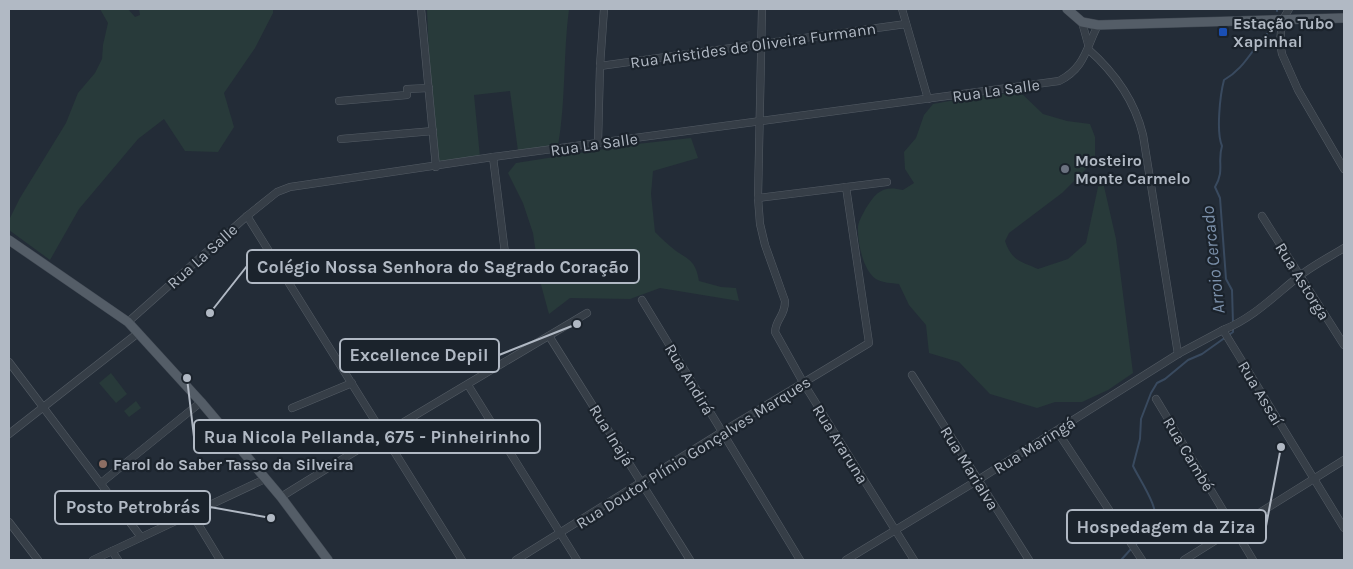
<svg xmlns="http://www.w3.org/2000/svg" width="1353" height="569" viewBox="0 0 1353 569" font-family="Karla,sans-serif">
<rect width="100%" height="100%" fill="#232c37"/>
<!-- green -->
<g fill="#283a3a">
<path d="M100,9H128L135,17L140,15L139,9H273V13L255,48L224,93L234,127L218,152L185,151L164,119L138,139L79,209L50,260L9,230V220L20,198L66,123L78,93L95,73L102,59L103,45L108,23Z"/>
<path d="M427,9H569C563,54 566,100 558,146L518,151L510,91L474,95L480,157L439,162L429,57Z"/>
<path d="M1020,92L1043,114L1067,121L1090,124L1095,137V160L1062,193L1009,233L1005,241C1012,261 1020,261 1038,269L1068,259L1086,243L1098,187L1103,182L1116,239L1133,373L1108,390L1082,402H1055L1037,408L990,394L959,362L929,353L926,325L909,305L899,284C892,283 882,283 876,279C863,271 857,241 858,226C859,220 863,214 866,208C876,192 883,185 903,190L914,183L905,169L904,152L916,138L924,115L933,104L972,97Z"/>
<path d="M691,138L698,158L653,171L651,194L655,232C661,238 668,245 676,251C690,260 696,262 699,281L721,287L736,288L739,301L660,288L630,299L570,298L549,314L540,281L533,233L523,203L508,173L516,163L637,144Z"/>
<path d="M111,373L127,394L116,403L99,383Z"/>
<path d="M136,401L141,408L129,417L124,411Z"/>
</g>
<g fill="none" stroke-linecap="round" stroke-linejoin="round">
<!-- stream -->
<g stroke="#394a5f" stroke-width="2">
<path d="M1277,11V9"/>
<path d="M1233,323L1232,290L1226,279L1220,198L1215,187C1225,170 1217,162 1222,146C1216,132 1220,95 1224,80C1245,68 1251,50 1267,34"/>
<path d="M1134,546C1141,539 1149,533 1154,525C1162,511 1139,479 1133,466L1140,439L1141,419L1151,393L1157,383L1165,379L1188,360L1202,354L1233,332V328"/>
<path d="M1121,560L1131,549"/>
</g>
<defs>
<g id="minor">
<path d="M421,9L436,167"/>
<path d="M762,9L758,198L760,224L765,245L785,301C785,317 776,318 775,332L804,384L914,560"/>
<path d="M902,9L928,99"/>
<path d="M1289,9L1282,21L1280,42L1282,54L1298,90L1344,169"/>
<path d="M1082,22L1088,44"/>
<path d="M1088,49C1114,72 1135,102 1143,135L1178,354"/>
<path d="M600,66L906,24"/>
<path d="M339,101L407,95V89L429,88"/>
<path d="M341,139L433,131"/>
<path d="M598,143L600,66L604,9"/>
<path d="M493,157L505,253"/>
<path d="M758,198L887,182"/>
<path d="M247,216L462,560"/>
<path d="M1262,216L1344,345"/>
<path d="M642,300L800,560"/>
<path d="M128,322L247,216L277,192L290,187L493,157L1059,81C1085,68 1086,48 1098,25"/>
<path d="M1223,330C1253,318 1274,296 1298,277C1312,266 1329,257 1344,248"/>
<path d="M549,336L690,560"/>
<path d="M9,362L141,537"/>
<path d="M912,375L1029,560"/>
<path d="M468,385L577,560"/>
<path d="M1156,399L1253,560"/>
<path d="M292,408L352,383"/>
<path d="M1057,431L1142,560"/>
<path d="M9,434L138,333"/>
<path d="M101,483L201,402"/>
<path d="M281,497C382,434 485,374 587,313"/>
<path d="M192,514L220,560"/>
<path d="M9,522L38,560"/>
<path d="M112,551L118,560"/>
<path d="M93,560L265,479"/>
<path d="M516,560L722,432L869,343L846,187"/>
<path d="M846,560L978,480L1178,354L1223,330L1344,528"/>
<path d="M1184,560L1344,460"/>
</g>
<g id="major">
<path d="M1067,9L1082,22L1098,25L1344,18"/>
<path d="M9,240L128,322L201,402L281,497L328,560"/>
</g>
</defs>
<!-- minor casing -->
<use href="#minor" stroke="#545c65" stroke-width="8"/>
<!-- major casing -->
<use href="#major" stroke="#3f4751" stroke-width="10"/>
<!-- minor -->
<use href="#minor" stroke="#363e47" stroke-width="7"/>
<!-- major -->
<use href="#major" stroke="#545d67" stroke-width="9"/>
</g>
<!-- markers -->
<rect fill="#1a4fb4" stroke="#1b232c" stroke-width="2" x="1218" y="27" width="10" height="10" rx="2.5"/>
<circle fill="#6b7280" stroke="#1b232c" stroke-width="2" cx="1065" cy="169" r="5"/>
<circle fill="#8d6e63" stroke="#1b232c" stroke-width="2" cx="103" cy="464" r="5"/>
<g text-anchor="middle" stroke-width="4.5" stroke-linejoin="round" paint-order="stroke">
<!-- poi labels -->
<g font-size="16" font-weight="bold" fill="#b1b9c4" stroke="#1b232c" text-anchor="start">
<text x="1233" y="29">Estação Tubo<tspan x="1233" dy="18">Xapinhal</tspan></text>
<text x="1075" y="166">Mosteiro<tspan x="1075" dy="18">Monte Carmelo</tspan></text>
<text x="113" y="470">Farol do Saber Tasso da Silveira</text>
</g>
<!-- street labels -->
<g font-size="16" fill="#b1b9c4" stroke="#1b232c">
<text transform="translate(753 45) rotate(-8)" y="6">Rua Aristides de Oliveira Furmann</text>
<text transform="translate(996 90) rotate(-8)" y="6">Rua La Salle</text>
<text transform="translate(594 144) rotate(-8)" y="6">Rua La Salle</text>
<text transform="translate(202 256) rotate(-42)" y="6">Rua La Salle</text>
<text transform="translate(1303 281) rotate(58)" y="6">Rua Astorga</text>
<text transform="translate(690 379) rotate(59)" y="6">Rua Andirá</text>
<text transform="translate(1261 393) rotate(59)" y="6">Rua Assaí</text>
<text transform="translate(612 435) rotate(58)" y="6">Rua Inajá</text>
<text transform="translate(841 444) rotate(58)" y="6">Rua Araruna</text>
<text transform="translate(1034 445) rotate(-32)" y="6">Rua Maringá</text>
<text transform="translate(693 452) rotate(-32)" y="6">Rua Doutor Plínio Gonçalves Marques</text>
<text transform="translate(1189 454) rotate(59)" y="6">Rua Cambé</text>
<text transform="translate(970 468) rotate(58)" y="6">Rua Marialva</text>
</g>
<!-- water labels -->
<g font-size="18" font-style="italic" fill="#7b90aa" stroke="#1b232c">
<text transform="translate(1213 260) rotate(-96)" y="6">Arroio Cercado</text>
</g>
</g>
<!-- callouts -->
<path fill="none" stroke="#b1b9c4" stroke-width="2" d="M210 313L247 266M577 324L499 355M187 378L194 437M271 518L210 507M1281 447L1266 526"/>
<g fill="#b1b9c4" stroke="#1b232c" stroke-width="2">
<circle cx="210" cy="313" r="5"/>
<circle cx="577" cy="324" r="5"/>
<circle cx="187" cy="378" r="5"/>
<circle cx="271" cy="518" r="5"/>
<circle cx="1281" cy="447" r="5"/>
</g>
<g fill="#1b232c" stroke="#b1b9c4" stroke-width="2">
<rect x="247" y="250" width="392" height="33" rx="5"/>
<rect x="340" y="339" width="159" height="33" rx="5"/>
<rect x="194" y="420" width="346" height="33" rx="5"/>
<rect x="55" y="491" width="155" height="33" rx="5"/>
<rect x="1067" y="510" width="199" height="33" rx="5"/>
</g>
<g font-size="18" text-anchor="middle" font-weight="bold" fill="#b1b9c4">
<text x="443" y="273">Colégio Nossa Senhora do Sagrado Coração</text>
<text x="419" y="361">Excellence Depil</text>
<text x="367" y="443">Rua Nicola Pellanda, 675 - Pinheirinho</text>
<text x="133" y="513">Posto Petrobrás</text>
<text x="1166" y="533">Hospedagem da Ziza</text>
</g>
<!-- border -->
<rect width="1353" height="569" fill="none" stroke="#b1b9c4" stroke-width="20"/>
</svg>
